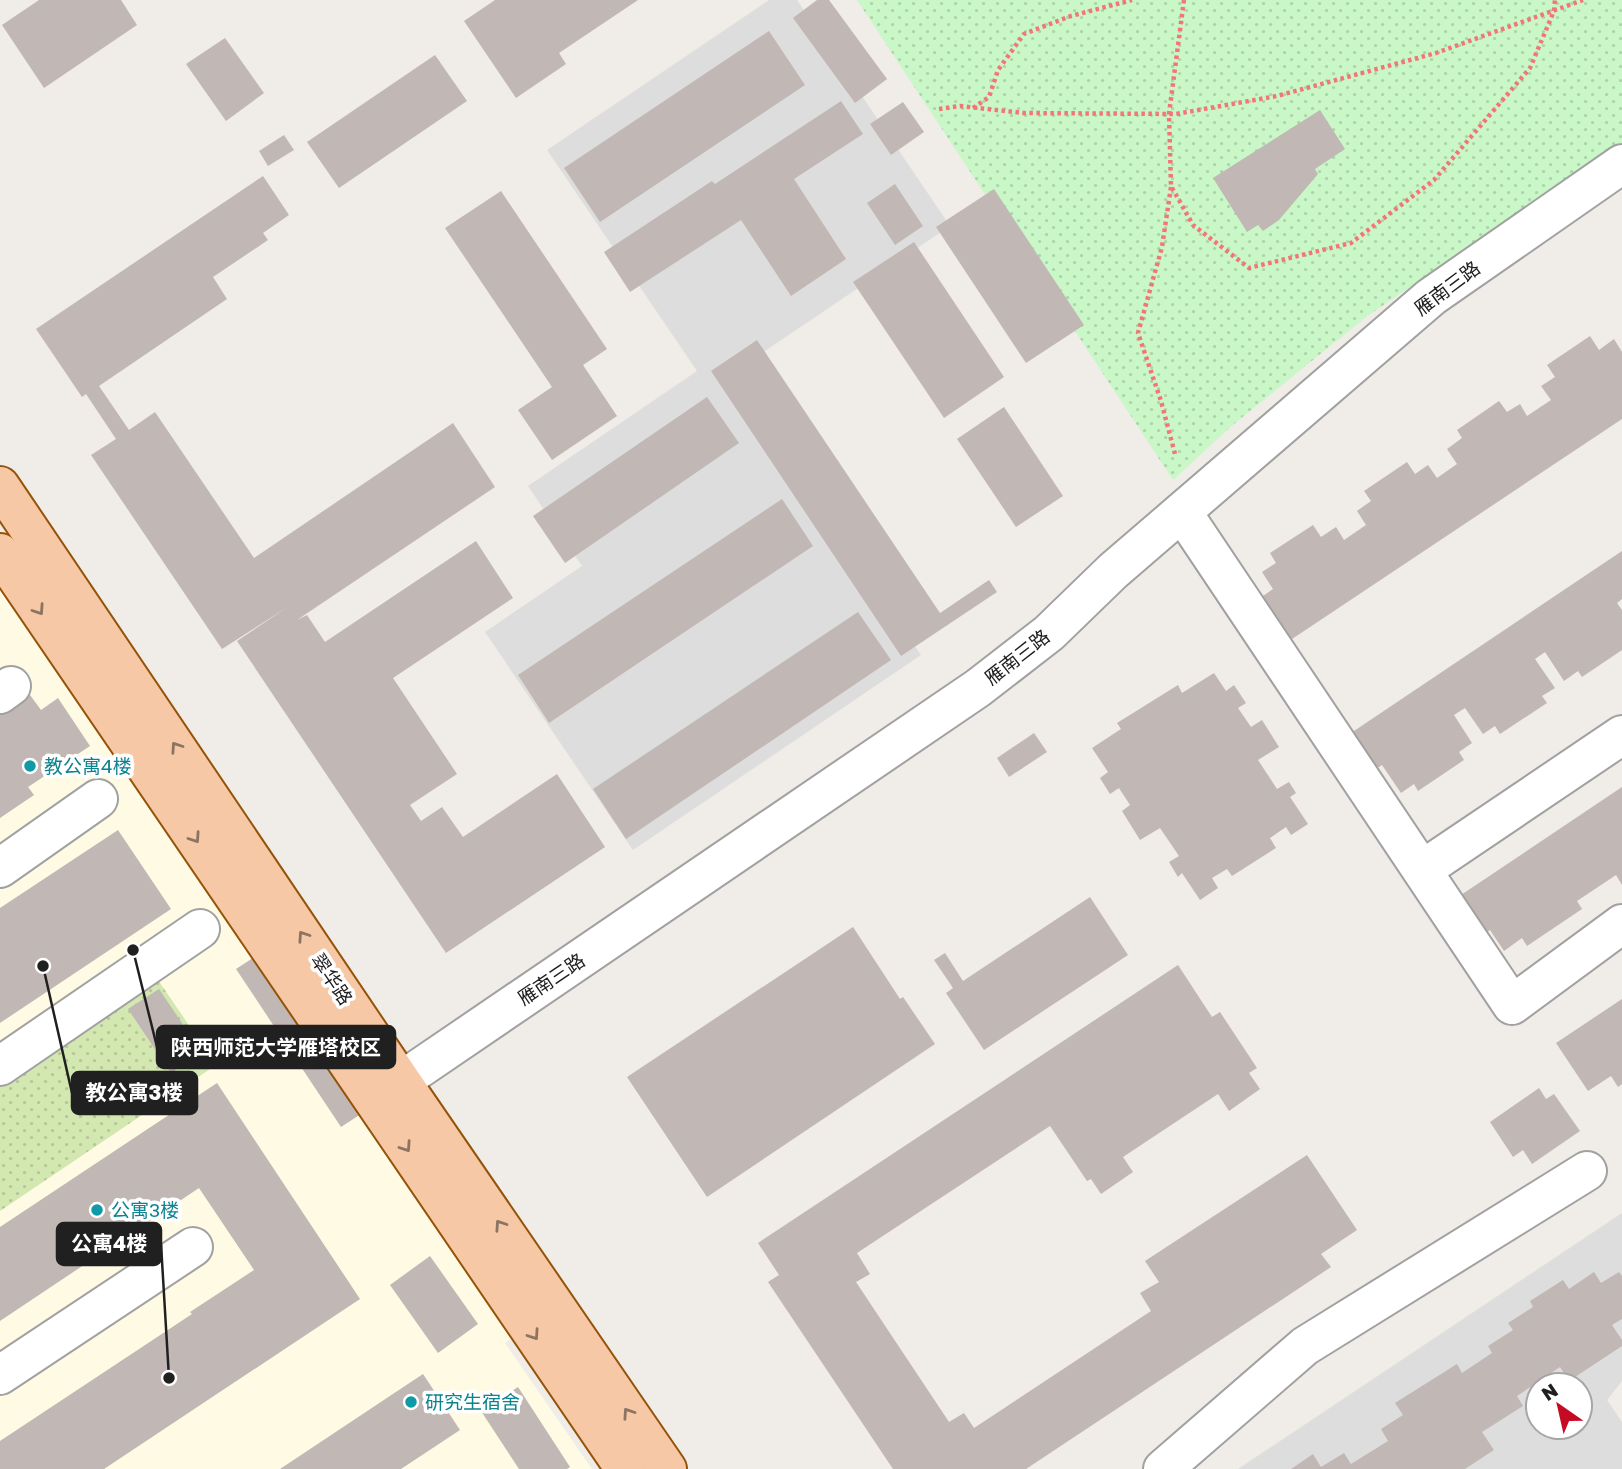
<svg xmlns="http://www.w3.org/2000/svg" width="1622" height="1469" viewBox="0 0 1622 1469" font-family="'Golos Text','Noto Sans SC',sans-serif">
<defs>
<pattern id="grass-dots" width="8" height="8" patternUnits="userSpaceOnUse" patternTransform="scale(1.75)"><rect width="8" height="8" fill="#d3e7b0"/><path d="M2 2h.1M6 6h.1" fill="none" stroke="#b5c697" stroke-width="1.8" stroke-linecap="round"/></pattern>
<pattern id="park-dots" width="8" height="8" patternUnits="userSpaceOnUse" patternTransform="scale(1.75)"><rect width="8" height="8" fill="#caf7c7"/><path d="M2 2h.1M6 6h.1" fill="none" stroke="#add3ab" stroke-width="1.8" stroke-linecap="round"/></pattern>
</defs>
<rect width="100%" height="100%" fill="#f0ece7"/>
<!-- residential -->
<g fill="#dedddd" fill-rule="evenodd">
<path d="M769,0H797L950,226L731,374L921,655L633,850L485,632L582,566L528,486L697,371L547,150Z"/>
<path d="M1622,1213V1381L1607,1400L1622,1422V1469H1238ZM1538,1385H1580V1427H1538Z"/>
</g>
<!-- education -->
<path fill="#fefae3" d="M0,576L531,1325L505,1343L592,1469H0Z"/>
<!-- grass -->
<path fill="url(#grass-dots)" d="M156,977L216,1065L0,1211V1082Z"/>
<!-- park -->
<path fill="url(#park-dots)" d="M857,0H1622V143L1366,317L1234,424L1173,480Z"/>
<!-- building -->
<g fill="#c1b7b4">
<path d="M39,0H121L137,25L44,88L2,25Z"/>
<path d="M495,0H638L559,53L566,64L516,98L464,21Z"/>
<path d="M817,0H829L887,79L855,103L793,18Z"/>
<path d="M769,31L805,85L600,222L564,168Z"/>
<path d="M225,38L264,93L226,121L186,64Z"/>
<path d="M435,55L467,101L339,188L307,142Z"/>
<path d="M841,101L863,134L794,179L846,259L791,296L741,220L630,292L604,252L712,181L715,184Z"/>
<path d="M903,102L924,132L891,155L870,124Z"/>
<path d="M1320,110L1345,149L1315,169L1318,174L1279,220L1263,231L1258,225L1247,232L1213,178Z"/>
<path d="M284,135L294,150L268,166L259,151Z"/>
<path d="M263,176L289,215L263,233L268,240L213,277L227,299L99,386L129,430L155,412L254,558L453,423L495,487L297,620L307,615L325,642L476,541L513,598L393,678L457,774L410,805L421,821L442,807L463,837L557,774L605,847L446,953L237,641L289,606L222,649L91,455L116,439L86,394L82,397L36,329Z"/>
<path d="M895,184L923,226L895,245L867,203Z"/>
<path d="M994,189L1084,325L1026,363L936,227Z"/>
<path d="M501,191L607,349L583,365L617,416L552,460L518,410L552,387L445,228Z"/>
<path d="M914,242L1004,377L944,418L853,282Z"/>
<path d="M1590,336L1599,350L1614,339L1622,352V419L1289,641L1260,598L1273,589L1262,572L1276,563L1270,553L1313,525L1321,537L1336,527L1344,540L1366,525L1357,511L1371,501L1364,491L1407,462L1415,474L1428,465L1437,478L1457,464L1447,449L1462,438L1457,430L1499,401L1507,412L1520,404L1527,416L1551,400L1541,386L1555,377L1547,365Z"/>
<path d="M757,340L940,613L989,580L997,592L901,656L711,371Z"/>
<path d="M707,397L739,443L565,563L533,516Z"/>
<path d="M1004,407L1063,496L1016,527L957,439Z"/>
<path d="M782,499L813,546L549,723L518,675Z"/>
<path d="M1622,551V599L1617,603L1622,610V650L1582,677L1578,671L1564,681L1545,652L1535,659L1555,688L1542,696L1547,703L1500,734L1495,726L1483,734L1465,708L1454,715L1472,743L1459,752L1464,760L1418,791L1414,784L1401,793L1382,765L1376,769L1351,733Z"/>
<path d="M858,612L891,660L626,839L593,789Z"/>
<path d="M1214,673L1226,691L1234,685L1246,703L1238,708L1251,727L1262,720L1279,747L1258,760L1277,789L1289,782L1296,793L1290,797L1308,824L1291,835L1286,827L1270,838L1276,848L1232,876L1227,869L1212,878L1218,888L1200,900L1182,873L1178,877L1169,862L1179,856L1160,828L1140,840L1122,811L1130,805L1119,788L1110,794L1100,778L1108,772L1092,748L1121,729L1117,723L1178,685L1182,693Z"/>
<path d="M22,684L41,710L58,698L90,746L28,787L34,795L0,818V698Z"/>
<path d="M1034,733L1047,752L1009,777L997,758Z"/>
<path d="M1622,787V885L1616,875L1577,901L1582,909L1527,946L1522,938L1504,951L1490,930L1486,933L1461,895Z"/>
<path d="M118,830L171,909L0,1023V908Z"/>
<path d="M1090,897L1128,955L984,1050L946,993L953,988L934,960L945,953L963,981Z"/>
<path d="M853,927L900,999L903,997L935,1044L707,1197L627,1077Z"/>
<path d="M276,943L381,1101L341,1127L236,969Z"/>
<path d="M1178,965L1212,1017L1220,1012L1257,1068L1249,1073L1260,1089L1229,1111L1218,1094L1123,1157L1133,1172L1101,1194L1091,1179L1087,1181L1050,1126L857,1253L870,1274L856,1282L949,1422L964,1413L974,1428L1151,1311L1140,1293L1159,1282L1145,1261L1307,1155L1357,1230L1321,1254L1331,1267L1026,1469H893L768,1282L779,1275L758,1243Z"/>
<path d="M159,989L202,1053L171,1073L128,1009Z"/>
<path d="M1622,999V1084L1618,1087L1611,1076L1588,1091L1556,1043Z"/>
<path d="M217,1083L360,1299L104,1469H0V1441L192,1314L190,1312L254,1270L199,1188L0,1321V1227Z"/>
<path d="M1539,1088L1546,1099L1554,1094L1580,1131L1532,1164L1523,1150L1513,1157L1490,1122Z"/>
<path d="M430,1256L478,1324L438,1353L390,1285Z"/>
<path d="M1594,1272L1601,1283L1619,1272L1622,1276V1319L1612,1325L1622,1340V1346L1569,1381L1560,1367L1517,1396L1523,1406L1482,1432L1494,1450L1465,1469H1291L1313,1454L1321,1467L1344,1453L1351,1464L1388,1441L1381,1429L1403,1415L1395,1403L1457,1364L1462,1373L1492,1353L1488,1346L1513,1330L1508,1323L1533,1307L1530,1301L1563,1280L1569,1289Z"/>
<path d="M423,1374L460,1430L401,1469H280Z"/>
<path d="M518,1387L570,1467L567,1469H519L481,1411Z"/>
</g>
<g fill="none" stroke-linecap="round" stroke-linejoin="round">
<defs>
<g id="minor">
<path d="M1182,512L1512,1005L1622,924"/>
<path d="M0,694L11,686"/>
<path d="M0,868L98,799"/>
<path d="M1422,870L1622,735"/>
<path d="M0,1066L200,929"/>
<path d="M373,1098L401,1081L978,688L1049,633L1113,571L1431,297L1622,164"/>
<path d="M0,1375L193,1247"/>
<path d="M1163,1469L1305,1346L1587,1171"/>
</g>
<g id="major">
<path d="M0,486L401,1081L667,1469"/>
<path d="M0,553L625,1469"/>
</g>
</defs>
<!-- minor casing -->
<use href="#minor" stroke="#a1a1a1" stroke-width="42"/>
<!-- major casing -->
<use href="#major" stroke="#945308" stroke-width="42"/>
<!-- path -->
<g stroke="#f37579" stroke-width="4.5" stroke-dasharray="3.5 3.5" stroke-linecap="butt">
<path d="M1184,0L1169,114L1171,186L1193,225L1249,268L1351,243L1434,180L1530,68L1554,11L1555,0"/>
<path d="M973,108L989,97L998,70L1024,34L1071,16L1132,0"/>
<path d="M939,109L960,106L1024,113L1176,114L1277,96L1436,53L1583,0"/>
<path d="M1171,187L1162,247L1138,333L1161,401L1175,454"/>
</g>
<!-- minor -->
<use href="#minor" stroke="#fff" stroke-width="38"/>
<!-- major -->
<use href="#major" stroke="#f7c8a5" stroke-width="38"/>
</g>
<!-- one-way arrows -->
<defs><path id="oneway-chevron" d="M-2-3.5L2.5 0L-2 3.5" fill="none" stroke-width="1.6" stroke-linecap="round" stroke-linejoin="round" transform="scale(1.75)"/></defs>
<g stroke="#8c7462">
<use href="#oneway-chevron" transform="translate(39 610) rotate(56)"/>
<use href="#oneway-chevron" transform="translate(176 747) rotate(-124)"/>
<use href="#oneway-chevron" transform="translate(195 838) rotate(56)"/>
<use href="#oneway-chevron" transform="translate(303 936) rotate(-124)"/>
<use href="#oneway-chevron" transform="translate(406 1147) rotate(56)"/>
<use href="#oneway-chevron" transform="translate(500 1225) rotate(-124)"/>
<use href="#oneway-chevron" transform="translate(534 1335) rotate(56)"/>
<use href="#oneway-chevron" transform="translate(628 1413) rotate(-124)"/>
</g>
<!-- markers -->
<g fill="#0f9aa8" stroke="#fff" stroke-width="2.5">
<circle cx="30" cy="766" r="7"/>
<circle cx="97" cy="1210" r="7"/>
<circle cx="411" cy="1402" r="7"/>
</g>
<g text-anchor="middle" stroke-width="7" stroke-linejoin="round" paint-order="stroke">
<!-- street labels -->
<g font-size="19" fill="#202020" stroke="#fff">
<text transform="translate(1447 288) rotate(-37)" y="7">雁南三路</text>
<text transform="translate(1017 657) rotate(-38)" y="7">雁南三路</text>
<text transform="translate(332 979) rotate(56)" y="7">翠华路</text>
<text transform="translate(551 979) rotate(-34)" y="7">雁南三路</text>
</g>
<!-- culture labels -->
<g font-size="19" fill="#0d838f" stroke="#fff" text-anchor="start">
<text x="44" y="773">教公寓4楼</text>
<text x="111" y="1217">公寓3楼</text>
<text x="425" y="1409">研究生宿舍</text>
</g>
</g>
<!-- callouts -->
<path fill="none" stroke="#202020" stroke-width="2.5" d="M133 950L157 1047M43 966L72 1093M169 1378L161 1244"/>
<g fill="#202020" stroke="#fff" stroke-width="2.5">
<circle cx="133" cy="950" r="7"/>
<circle cx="43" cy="966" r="7"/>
<circle cx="169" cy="1378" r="7"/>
</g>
<g fill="#202020" stroke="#202020" stroke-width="2.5">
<rect x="157" y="1026" width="238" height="42" rx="7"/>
<rect x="72" y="1072" width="125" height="42" rx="7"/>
<rect x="57" y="1223" width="104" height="42" rx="7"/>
</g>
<g font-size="21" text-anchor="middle" font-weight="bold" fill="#fff">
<text x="276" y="1055">陕西师范大学雁塔校区</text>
<text x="134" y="1100">教公寓3楼</text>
<text x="109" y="1251">公寓4楼</text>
</g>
<!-- north arrow -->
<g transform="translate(1559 1406) rotate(326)"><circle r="33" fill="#ffffff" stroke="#a6a6a6" stroke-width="2"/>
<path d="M0-5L12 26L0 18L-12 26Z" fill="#c60a24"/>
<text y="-10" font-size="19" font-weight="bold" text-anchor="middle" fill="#202020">N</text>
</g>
</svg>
